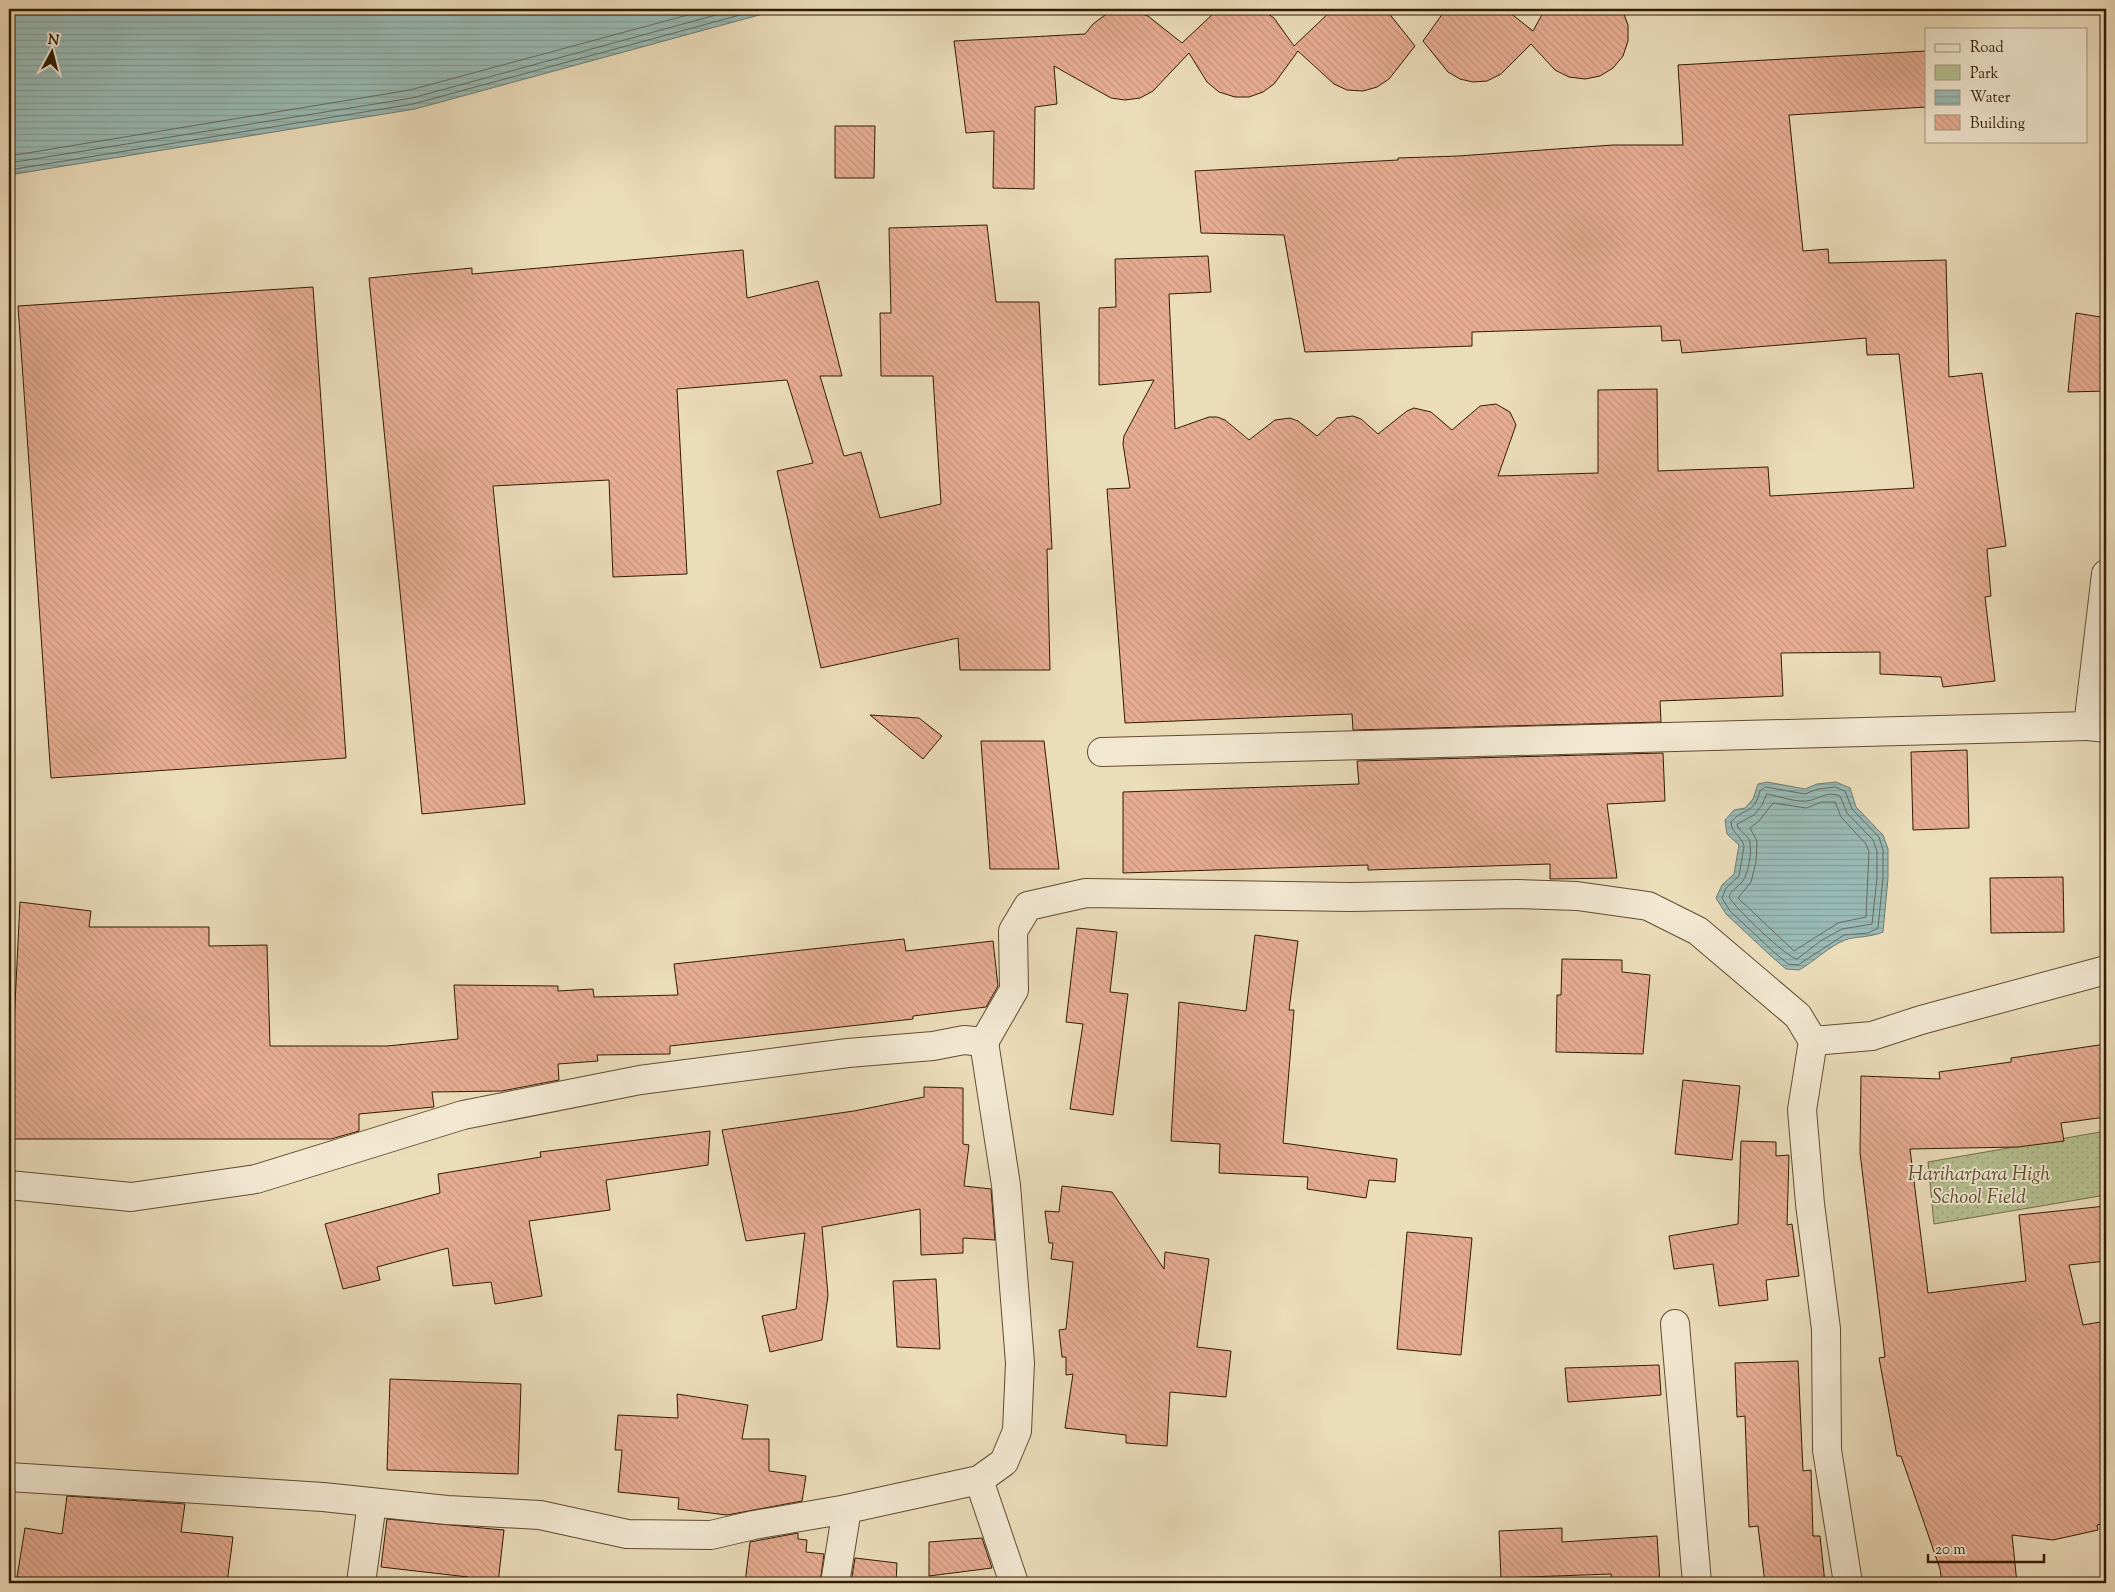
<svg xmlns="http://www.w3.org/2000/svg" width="2115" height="1592" viewBox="0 0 2115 1592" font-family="'Sorts Mill Goudy',serif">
<defs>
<pattern id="green-dots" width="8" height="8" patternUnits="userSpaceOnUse" patternTransform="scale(1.25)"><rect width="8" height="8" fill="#b6c091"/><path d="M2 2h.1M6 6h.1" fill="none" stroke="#9da47b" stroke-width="1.8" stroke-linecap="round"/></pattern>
<pattern id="water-rules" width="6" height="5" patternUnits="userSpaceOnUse" patternTransform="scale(1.25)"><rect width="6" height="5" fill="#99bab5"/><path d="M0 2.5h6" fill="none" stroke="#849f9a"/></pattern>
<pattern id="building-back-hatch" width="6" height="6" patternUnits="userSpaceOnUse" patternTransform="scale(1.25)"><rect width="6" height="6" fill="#e7ad93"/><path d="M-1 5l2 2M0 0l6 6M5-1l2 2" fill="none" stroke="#c7947d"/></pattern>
</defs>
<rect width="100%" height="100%" fill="#ebdcba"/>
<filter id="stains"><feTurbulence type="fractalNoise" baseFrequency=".004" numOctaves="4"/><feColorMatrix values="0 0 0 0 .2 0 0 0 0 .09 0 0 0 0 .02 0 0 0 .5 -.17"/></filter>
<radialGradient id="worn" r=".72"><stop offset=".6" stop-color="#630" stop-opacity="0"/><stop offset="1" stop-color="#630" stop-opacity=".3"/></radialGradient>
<!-- green -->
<path fill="url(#green-dots)" stroke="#746e4a" d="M2106,1131V1195L1934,1224L1928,1162Z"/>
<!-- water -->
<g fill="url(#water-rules)" stroke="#707a6d">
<path d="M9,9H781L415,109L9,175Z"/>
<path d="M1767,782L1805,789L1817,784L1836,782L1850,788L1856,807L1883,835L1888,849V878L1883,932C1869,938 1855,936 1845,940C1828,947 1815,961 1799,970L1786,969L1771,956L1726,914L1716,898L1722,885L1734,874L1739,845L1727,834L1725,820L1734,810L1745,808L1753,799L1758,784Z"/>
</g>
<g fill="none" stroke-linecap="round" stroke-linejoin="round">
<!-- shore -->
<g stroke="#666a5c" stroke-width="1">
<path d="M9,156L410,90L710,9"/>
<path d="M9,163L412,98L738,9"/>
<path d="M9,170L413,104L762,9"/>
<path d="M1766,787L1805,794L1818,789L1835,787L1845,791L1852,809L1879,837L1883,850V878L1878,928L1868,933L1844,935L1798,965L1788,964L1775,953L1730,911L1722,898L1726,888L1739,876L1744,846C1742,836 1731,833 1731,822C1744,806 1753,817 1760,791Z"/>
<path d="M1767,794C1779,796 1793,802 1806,801C1819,800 1826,790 1840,796L1847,813L1873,840L1877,851V878L1872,924L1842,929L1822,940L1797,959C1787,958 1735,908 1729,897C1731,890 1737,888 1742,882C1748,875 1752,853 1750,843C1749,834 1738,832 1737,824L1754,815L1762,805Z"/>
<path d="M1822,802H1835L1841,817L1866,844L1869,852L1866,917L1838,923L1794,951L1738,898L1751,882L1756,862L1757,841L1750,828L1759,821L1773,803L1806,808Z"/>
</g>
</g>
<!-- building -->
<g fill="url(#building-back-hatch)" stroke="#321b02">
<path d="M1223,9H1261L1274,18L1294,46L1333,9H1382L1388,12L1415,46L1389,79L1377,87L1363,91L1347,90L1334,84L1298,51L1274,84L1263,92L1249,97H1235L1219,92L1207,82L1189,53L1153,91L1140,98L1125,100L1111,98L1054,66L1057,104L1035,107L1034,189L993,188L994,131L966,133L954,41L1085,34L1093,24L1105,15L1119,10L1134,11L1148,16L1182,43L1215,12Z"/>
<path d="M1446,9H1505L1533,31L1545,9H1622L1628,25V41L1623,56L1613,68L1600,76L1585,79L1569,77L1555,70L1531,44L1501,74L1487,81L1473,82L1460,79L1448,72L1423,41Z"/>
<path d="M1926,51V107L1789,115L1803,251L1828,249L1829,263L1946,260L1949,377L1982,373L2006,546L1987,549L1991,596L1985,597L1995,681L1943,687L1941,677L1880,674V652L1781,653L1783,696L1660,701L1661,722L1353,730L1352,714L1125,723L1107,489L1130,488L1123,444L1124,436L1154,380L1099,385V308L1116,307L1115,259L1208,256L1211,292L1169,294L1175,429L1209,417H1217L1225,420L1249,440L1275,420L1290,418L1298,421L1317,436L1337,418L1353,416L1361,419L1378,434L1407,411L1414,408L1431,412L1452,430L1480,406L1496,404L1510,412L1516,425L1498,476L1598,473V390L1657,389L1658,471L1768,467L1770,496L1914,488L1899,354L1867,355L1866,338L1682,353L1680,340L1662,341L1661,326L1472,332V346L1305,352L1284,235L1201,233L1195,171L1398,160V158L1458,156L1613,145H1683L1678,65Z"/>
<path d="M835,126H875L874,178H835Z"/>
<path d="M987,225L996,302H1039L1052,549H1047L1050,670H960L958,638L821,668L777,471L813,463L787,380L677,389L687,574L613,577L609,480L493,486L525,804L422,814L369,278L472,268V274L743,250L747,298L818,281L842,376H820L844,456L861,452L880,518L941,504L933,376H881L880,313H891L889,228Z"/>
<path d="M313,287L346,758L51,778L18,306Z"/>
<path d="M2076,313L2106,318V391L2068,392Z"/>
<path d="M870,715L919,718L942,736L923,759Z"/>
<path d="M981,741H1044L1059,869H990Z"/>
<path d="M1967,750L1969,828L1913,830L1911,752Z"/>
<path d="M1663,753L1665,801L1607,804L1617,878L1550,879V864L1368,870V865L1123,873V792L1359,784L1357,761Z"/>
<path d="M2063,877L2064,932L1991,933L1990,878Z"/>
<path d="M20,902L91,911L89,927H209V946L267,945L270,1046H387L458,1039L454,985L558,986V991L593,989L594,997L678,995L674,964L904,939L906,951L993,941L998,986L986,1007L913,1016V1019L670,1046V1054L597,1055L598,1061L558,1064L559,1080L502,1091L432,1092L434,1107L359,1114V1131L331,1139H9V1045H13Z"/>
<path d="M1077,928L1117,932L1110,992L1128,994L1113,1115L1070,1109L1083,1024L1066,1022Z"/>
<path d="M1255,935L1298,941L1289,1010H1294L1283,1143L1397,1159L1395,1182L1369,1180L1366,1198L1307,1189L1308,1177L1219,1173L1220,1144L1171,1141L1179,1002L1246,1011Z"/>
<path d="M1562,959L1622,960V972L1650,975L1643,1054L1556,1052L1557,995H1561Z"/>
<path d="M2106,1044V1117L2061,1123L2064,1141L2018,1147L1910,1149L1928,1293L2026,1281L2019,1215L2106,1206V1261L2069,1265L2083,1325L2106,1321V1523L2097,1525L2098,1530L2053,1540L2012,1535L2017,1583H1942L1940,1569L1901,1456H1897L1879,1358L1885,1357L1860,1153L1861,1076L1940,1079L1939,1072L2011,1062V1058Z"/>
<path d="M1683,1080L1740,1086L1732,1160L1675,1154Z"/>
<path d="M924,1087L963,1088V1144L969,1145L964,1186L991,1189L995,1240L963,1238V1253L921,1255L920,1209L822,1227L828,1295L822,1340L770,1352L762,1316L796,1309L805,1233L746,1241L722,1130L854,1111L924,1097Z"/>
<path d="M710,1131L708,1165L606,1180L610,1210L529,1221L542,1296L495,1304L491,1282L453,1286L448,1248L377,1267L380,1280L343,1289L325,1224L440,1193L438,1174L541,1157L540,1152Z"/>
<path d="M1741,1141L1776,1142V1156L1789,1155L1787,1225L1792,1224L1799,1276L1766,1280L1768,1300L1719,1306L1713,1264L1674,1269L1669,1236L1738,1224Z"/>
<path d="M1062,1186L1112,1192L1164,1269L1165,1252L1209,1259L1197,1347L1231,1351L1226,1397L1170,1392L1167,1446L1126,1443V1435L1065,1428L1073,1374L1066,1375V1357H1062L1059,1330L1066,1329L1073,1262L1051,1259L1053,1243H1049L1045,1211L1059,1212Z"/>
<path d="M1407,1232L1472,1238L1461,1355L1397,1349Z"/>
<path d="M936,1279L940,1349L897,1347L893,1281Z"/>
<path d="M1798,1361L1803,1471L1811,1470L1813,1536H1820L1825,1583H1765L1758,1526L1749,1527L1745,1416L1737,1417L1735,1363Z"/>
<path d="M1659,1365L1661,1395L1568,1402L1565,1368Z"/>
<path d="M390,1379L521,1384L518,1474L387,1470Z"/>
<path d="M677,1394L748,1405L742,1439H769V1471L806,1476L802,1501L727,1515L678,1509L679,1498L618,1492L622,1450H615L618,1415L678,1418Z"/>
<path d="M67,1496L185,1504L181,1532L233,1537L227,1583H58L17,1577L25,1528L62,1534Z"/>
<path d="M387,1519L504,1530L498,1583H468V1577L381,1567Z"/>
<path d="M1562,1528V1542L1657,1536L1660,1583H1612L1611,1574L1501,1578L1499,1531Z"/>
<path d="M798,1533V1539L807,1540L806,1552L824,1554L820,1583H745L750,1542Z"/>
<path d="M982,1538L992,1568L929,1576V1542Z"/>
<path d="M855,1558L897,1563L896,1583H851Z"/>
</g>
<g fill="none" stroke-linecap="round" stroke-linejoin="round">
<defs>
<g id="minor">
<path d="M2106,574L2088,726L2106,728"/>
<path d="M1102,752L2088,726"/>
<path d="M1813,1041L1802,1110L1810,1204L1826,1329L1827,1450L1848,1583"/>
<path d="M9,1185L131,1197L256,1179L463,1115L640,1080L848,1053L933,1046L964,1040L984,1042L1014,990L1013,931L1028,906L1086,893L1350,897L1517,894L1577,896L1648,906L1698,931L1798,1016L1813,1041L1872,1036L1921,1020L2106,970"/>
<path d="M1675,1324L1697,1583"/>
<path d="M9,1477L323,1497L447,1510L540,1515L627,1534L711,1535L754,1525L847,1509"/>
<path d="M979,1480L1014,1583"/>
<path d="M361,1583L372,1503"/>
<path d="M835,1583L847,1509L979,1480L1004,1462L1017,1431L1020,1363L1006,1185L984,1042"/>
</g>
</defs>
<!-- minor casing -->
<use href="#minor" stroke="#604b30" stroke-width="30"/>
<!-- minor -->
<use href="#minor" stroke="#f2e8d2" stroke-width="28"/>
</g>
<g text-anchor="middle" stroke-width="4" stroke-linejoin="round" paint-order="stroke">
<!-- park labels -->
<g font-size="20" font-style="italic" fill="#5a4d2d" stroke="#f2e8d2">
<text x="1979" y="1180">Hariharpara High<tspan x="1979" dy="23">School Field</tspan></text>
</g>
</g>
<!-- margin -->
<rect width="2115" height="1592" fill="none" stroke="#ebdcba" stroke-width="30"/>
<rect x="10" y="10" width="2095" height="1572" fill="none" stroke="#321b02" stroke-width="2.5"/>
<rect x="15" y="15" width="2085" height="1562" fill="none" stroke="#321b02"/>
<!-- legend -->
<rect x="1925" y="28" width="162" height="115" fill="#f2e8d2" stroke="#a5967f"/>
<rect x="1935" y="44" width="25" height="8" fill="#f2e8d2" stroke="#a5967f"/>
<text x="1970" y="52" font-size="15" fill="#321b02">Road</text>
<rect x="1935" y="65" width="25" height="15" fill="#b6c091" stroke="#a5967f"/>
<text x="1970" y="78" font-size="15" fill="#321b02">Park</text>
<rect x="1935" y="90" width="25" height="15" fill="url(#water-rules)" stroke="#a5967f"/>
<text x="1970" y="102" font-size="15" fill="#321b02">Water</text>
<rect x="1935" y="115" width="25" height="15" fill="url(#building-back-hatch)" stroke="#a5967f"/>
<text x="1970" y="128" font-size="15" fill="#321b02">Building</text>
<!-- north arrow -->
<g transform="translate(52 52) rotate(7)" stroke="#f2e8d2" stroke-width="4" paint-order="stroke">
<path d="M0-4L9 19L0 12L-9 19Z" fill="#321b02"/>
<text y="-8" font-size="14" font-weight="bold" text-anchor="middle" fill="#321b02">N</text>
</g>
<!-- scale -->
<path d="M1928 1554v8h116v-8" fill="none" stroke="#321b02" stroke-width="2.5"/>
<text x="1935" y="1554" font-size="15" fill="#321b02" stroke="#f2e8d2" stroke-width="4" paint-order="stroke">20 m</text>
<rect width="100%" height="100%" filter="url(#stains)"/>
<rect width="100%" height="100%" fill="url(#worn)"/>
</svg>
